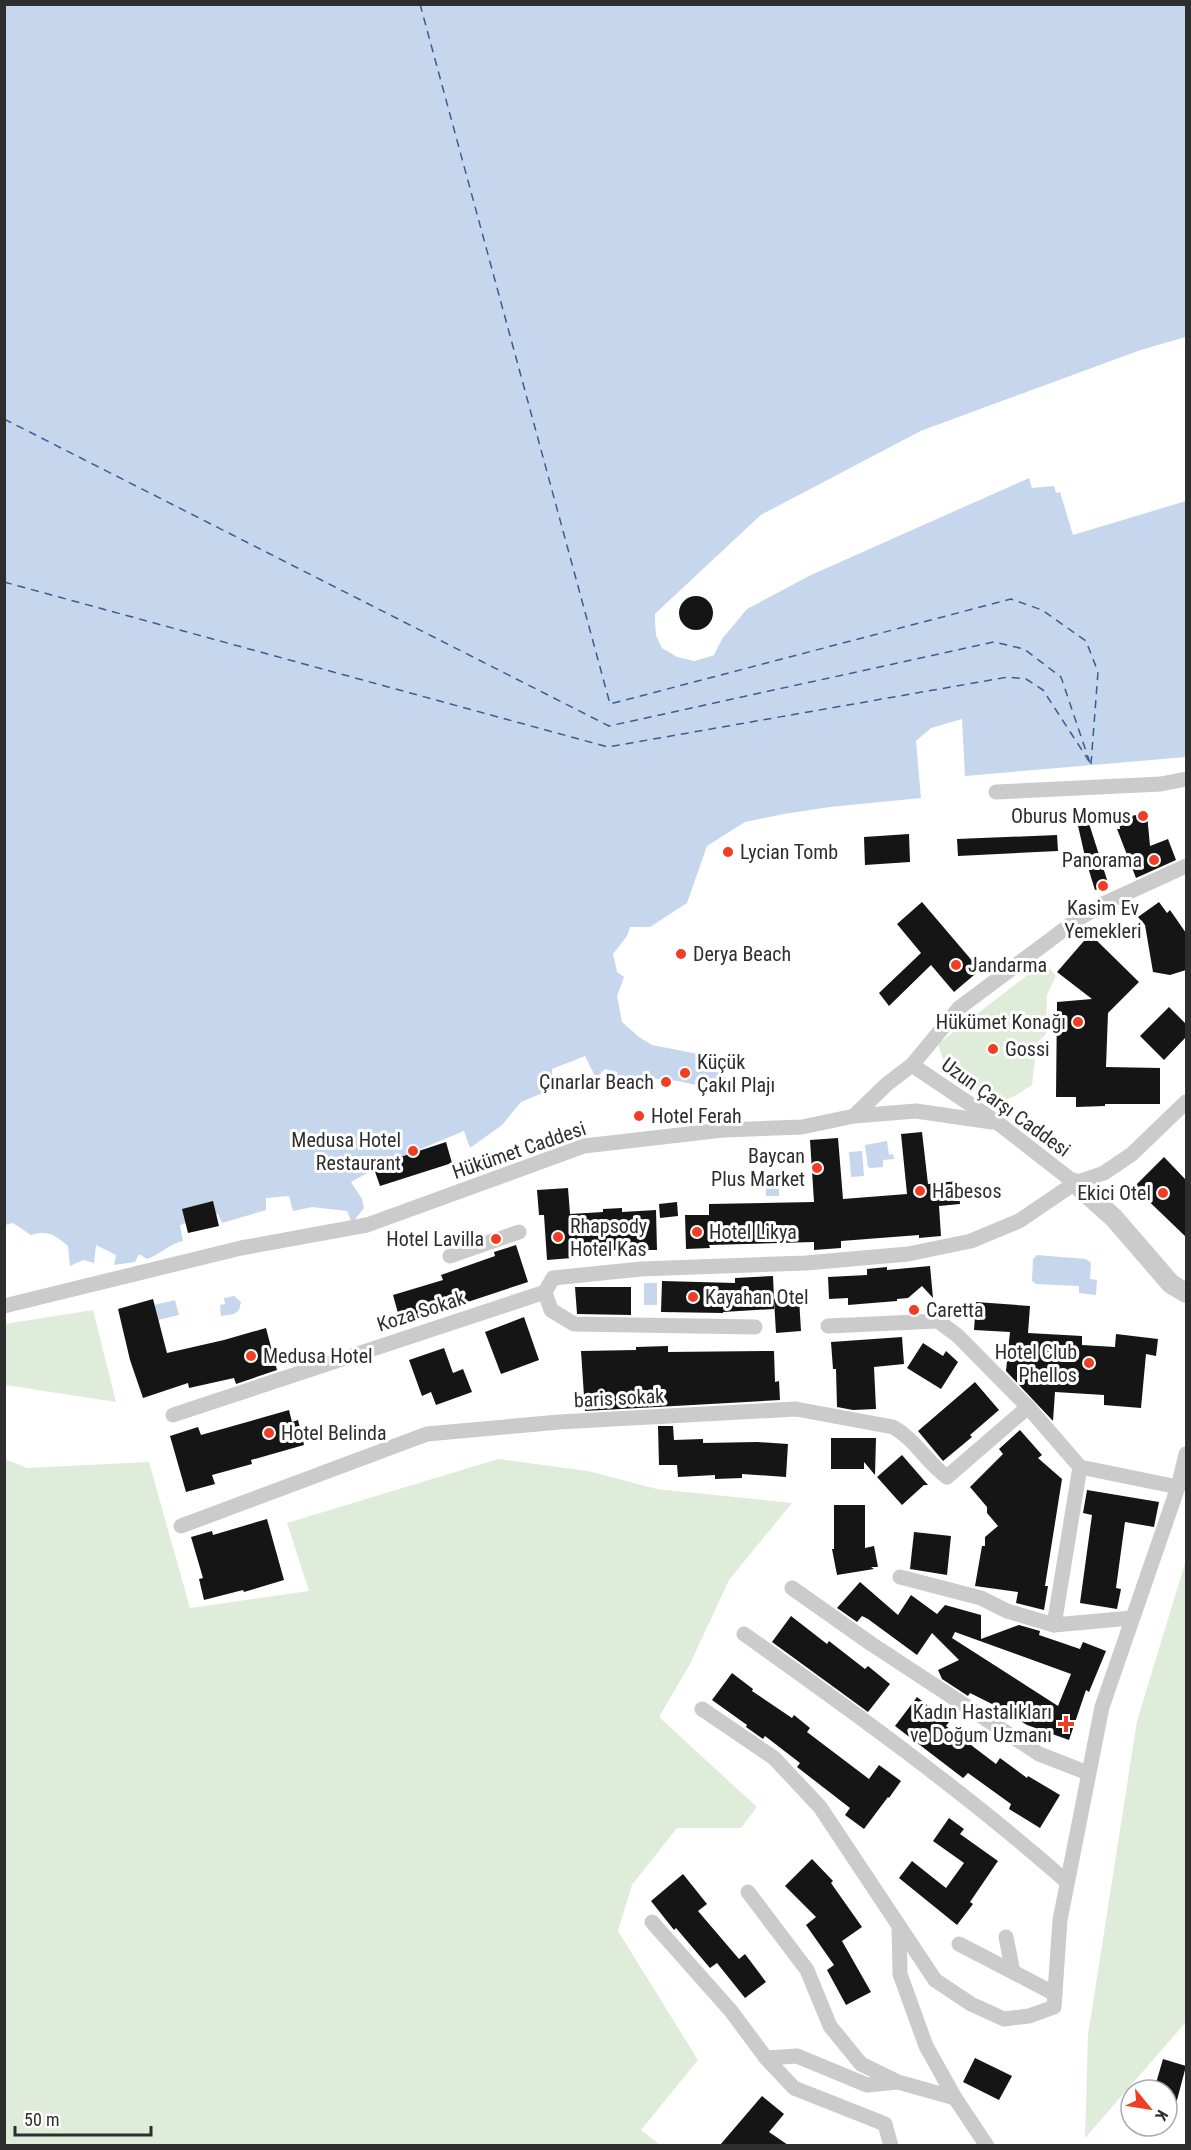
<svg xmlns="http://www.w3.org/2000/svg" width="1191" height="2150" viewBox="0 0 1191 2150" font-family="'Roboto Condensed',sans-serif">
<rect width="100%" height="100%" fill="#fff"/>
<!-- green -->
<g fill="#e0ecda">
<path d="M1050,969L1056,976L1047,995L1046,1034L1037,1043L1032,1085C1019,1093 1007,1103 991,1102L982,1093L948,1075L938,1044L1034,970Z"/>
<path d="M93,1310L116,1402L5,1385V1324Z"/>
<path d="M5,1459L27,1468L149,1462L190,1608L309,1591L287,1523L498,1459L588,1471L657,1489L792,1503L729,1580L690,1664L659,1717L757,1807L741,1828H677L632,1885L618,1931L698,2060L641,2130L660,2145H5Z"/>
<path d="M1186,1560V2022L1085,2138L1088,2035L1137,1721Z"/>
</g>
<!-- water -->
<g fill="#c5d6ed">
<path d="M5,5H1186V337L1141,350L921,431L761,515L655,614L656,635L662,648L694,661L714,655L722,639L747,609L811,575L1029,478L1032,488L1054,486L1056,493L1060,492L1073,535L1186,501V757L965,776L962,719L931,728L916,741L921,798L830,807L784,814L745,822L707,846L687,903L650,927H630L627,936L613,954L617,972L624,977L617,996L622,1022L639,1037L652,1045L698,1054L714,1069L732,1082L723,1091L678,1081L647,1078L639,1075L618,1083L617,1072L605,1069L596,1078L585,1056L552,1069V1089L521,1102L502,1125L470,1148L464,1131L382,1165L351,1182L362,1199L364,1208L352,1223L347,1211L312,1207L293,1211L289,1196L266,1198V1210L222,1223L218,1214L180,1225L183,1241C167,1245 161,1254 147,1259L139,1254L135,1262L114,1265L116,1255L96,1245L94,1263L83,1260L70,1266L68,1246C54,1235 49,1230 31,1235L13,1223L5,1225Z"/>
<path d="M887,1141L889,1155L893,1154L894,1159L883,1160V1167L871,1168L868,1167L865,1145Z"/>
<path d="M862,1151L864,1176L851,1177L849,1152Z"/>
<rect x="766" y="1175" width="13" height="21"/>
<path d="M1037,1255L1086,1259L1091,1263L1090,1279L1097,1280L1096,1295L1079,1293V1286L1036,1284L1032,1281L1033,1259Z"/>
<rect x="644" y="1283" width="13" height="22"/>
<path d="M234,1296L241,1302L239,1310L234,1314L221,1316L220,1305L225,1304L224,1298Z"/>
<path d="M175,1300L179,1315L158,1320L154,1305Z"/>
</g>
<!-- pier -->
<path fill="#fff" d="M1186,337V340L1142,353L922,434L763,517L658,615L659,634L664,646L678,654L694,658L713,651L714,655L694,661L677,657L662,648L656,635L655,614L761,515L921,431L1141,350Z"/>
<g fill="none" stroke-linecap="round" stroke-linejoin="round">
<!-- ferry -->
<g stroke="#375e95" stroke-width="1.5" stroke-dasharray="8 6" stroke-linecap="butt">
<path d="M420,4L610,704L1011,599L1042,610L1086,641L1098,672L1091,764"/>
<path d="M4,419L609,726L994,642L1024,649L1061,677L1090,763"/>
<path d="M4,582L608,747L1008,677L1026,679L1043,690L1089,761"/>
</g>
</g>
<!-- building -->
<g fill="#151515" fill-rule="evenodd">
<circle cx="696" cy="613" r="17"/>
<path d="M1086,814L1109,886L1095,890L1086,861L1076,817Z"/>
<path d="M1147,814L1150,846L1168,839L1176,860L1136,878L1117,829H1120L1119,817Z"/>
<path d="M909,834L910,862L865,865L864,837Z"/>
<path d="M1057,835L1058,851L958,856L957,839Z"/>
<path d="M922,902L980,970L954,992L931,965L889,1006L879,993L921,953L897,924Z"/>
<path d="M1159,902L1167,913L1170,910L1186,933V970L1170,975L1153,972L1145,925L1138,917Z"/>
<path d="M1090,934L1139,982L1108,1013L1106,1067L1160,1068V1104H1105V1106L1076,1107V1097H1056L1057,1002L1092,999L1057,972Z"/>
<path d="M1169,1007L1186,1024V1037L1164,1060L1140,1036Z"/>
<path d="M922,1132L928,1184L958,1181L960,1204L939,1206L941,1236L919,1238V1235L841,1241V1248L814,1250V1242L709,1245L710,1248L686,1249L685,1215H709V1204L814,1202L810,1140L838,1138L843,1199L907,1194L901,1134Z"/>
<path d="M446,1142L452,1163L380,1186L373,1166Z"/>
<path d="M1164,1157L1186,1180V1237L1134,1187Z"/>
<path d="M568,1188L570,1214L603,1212V1209L622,1208V1212L656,1210L657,1250H601V1254L572,1255V1258L547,1260L544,1215H539L537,1190Z"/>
<path d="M213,1201L219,1226L188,1233L182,1209Z"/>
<path d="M677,1202L678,1216L660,1218L659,1204Z"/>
<path d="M516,1245L528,1282L401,1324L393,1295L443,1280L441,1275L495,1256L494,1252Z"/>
<path d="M930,1266L933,1298L922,1286L908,1298L897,1299V1301L848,1305V1298L829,1299L828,1277L867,1275V1269L887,1267V1270Z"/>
<path d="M773,1276L774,1299L799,1298L801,1331L776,1333L774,1300V1309L723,1312V1313L661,1312L662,1281L735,1283V1278Z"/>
<path d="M575,1287H631V1315L577,1314Z"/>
<path d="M153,1299L167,1353L224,1340L266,1328L277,1370L236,1384L234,1378L189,1388L188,1383L143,1398L130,1360L118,1309Z"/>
<path d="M976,1302L1030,1306L1028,1333L1082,1336V1345L1115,1347L1116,1334L1158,1339L1156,1356L1146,1354L1141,1408L1104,1405V1395L1055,1392L1053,1421L1006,1371L1010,1332L974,1330Z"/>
<path d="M524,1317L539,1360L501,1374L485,1332Z"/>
<path d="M902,1337L904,1364L874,1367L876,1409L853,1410L837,1407L836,1369H833L831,1342Z"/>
<path d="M923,1343L943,1356L946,1351L958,1362L941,1389L907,1368Z"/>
<path d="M668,1346V1352L774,1351L775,1382L779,1381L780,1400L585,1411L581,1351L636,1350V1347Z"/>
<path d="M444,1348L453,1373L463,1369L472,1392L436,1405L431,1392L422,1396L409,1360Z"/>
<path d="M975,1382L999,1410L970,1435L972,1437L943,1461L918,1431Z"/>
<path d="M289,1410L292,1422L298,1420L304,1445L251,1460L252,1464L212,1475L215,1484L186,1492L170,1436L198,1427L201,1435Z"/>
<path d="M658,1426H673L674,1440L703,1439V1443L757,1442L788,1444L786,1477L742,1474V1478L715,1479V1475L678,1477L677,1465H659Z"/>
<path d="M1020,1430L1042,1455L1038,1458L1062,1479L1045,1586H1048L1044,1610L1016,1603L1018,1592L975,1586L982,1546H985V1537L998,1526L987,1513V1507L970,1487L1003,1454L999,1449Z"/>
<path d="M831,1438H876L875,1475L864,1462V1469H831Z"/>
<path d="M902,1455L928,1485H924L902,1505L877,1477Z"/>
<path d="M1087,1490L1159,1502L1154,1527L1125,1522L1116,1588L1121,1589L1117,1609L1080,1603L1092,1515L1083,1513Z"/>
<path d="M834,1505H865V1548L874,1546L878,1567H871L874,1569L837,1575L832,1549H834Z"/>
<path d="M267,1519L284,1580L244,1592L243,1590L204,1600L199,1579L203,1578L191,1537L212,1531L213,1535Z"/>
<path d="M914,1532L951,1536L947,1575L910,1569Z"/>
<path d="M860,1582L898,1615L911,1595L937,1614L945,1605L981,1615V1639L1019,1625L1040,1631L1039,1635L1080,1649L1083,1642L1106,1651L1089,1692L1086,1690L1069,1740L1027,1725L1013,1716L1014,1715L970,1693L968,1696L942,1679L938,1670L959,1660L932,1633L917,1655L868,1619L862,1616L857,1622L840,1610L837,1608ZM955,1632L1071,1674L1058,1706L952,1638Z"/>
<path d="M791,1616L827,1644L829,1641L865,1669L868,1666L890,1684L868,1712L772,1642Z"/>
<path d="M732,1673L753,1689L752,1691L792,1718L794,1715L810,1728L807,1732L869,1779L879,1765L901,1781L889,1798L888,1797L864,1829L845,1815L850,1808L797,1767L800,1763L765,1736L763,1739L746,1727L747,1725L712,1700Z"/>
<path d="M917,1697L949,1722L946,1726L996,1764L1000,1758L1027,1778L1028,1776L1060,1795L1040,1828L1009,1809L1011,1804L968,1773L963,1778L895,1726Z"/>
<path d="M949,1818L964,1829L960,1834L998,1861L970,1902L973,1904L957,1925L899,1878L912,1861L946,1888L964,1863L933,1841Z"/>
<path d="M812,1859L833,1881L831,1883L862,1927L842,1941L871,1992L846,2005L827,1970L834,1965L806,1925L816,1917L785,1886Z"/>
<path d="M683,1874L707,1904L698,1911L739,1959L745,1954L766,1982L745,1998L717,1963L710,1968L676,1928L674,1930L651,1901Z"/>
<path d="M975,2058L1012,2076L999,2100L963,2082Z"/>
<path d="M1163,2059L1186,2066L1171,2123L1167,2122V2090H1154Z"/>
<path d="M762,2096L784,2114L769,2132L788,2145H720Z"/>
</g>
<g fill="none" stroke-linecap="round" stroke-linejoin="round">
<!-- minor -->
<g stroke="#cbcbcb" stroke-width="15">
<path d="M996,792L1161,784L1186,779"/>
<path d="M912,1065L998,1123L1075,1183"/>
<path d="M854,1116L916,1111L992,1122"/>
<path d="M450,1256L519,1232"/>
<path d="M545,1292L553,1278L641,1269L806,1263L908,1254L971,1241L1019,1221L1075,1183L1104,1173L1132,1154L1186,1102"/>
<path d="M545,1292L551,1310L574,1324L755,1327"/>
<path d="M4,1306L241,1248L367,1225L584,1146L723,1130L802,1127L854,1116L887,1084L912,1065L959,1008L1078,919L1105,903L1186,866"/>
<path d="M828,1326L938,1321L958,1336L1028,1407L1080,1467L1178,1487"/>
<path d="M173,1415L545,1292"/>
<path d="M181,1526L427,1434L559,1422L796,1409L893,1427C915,1439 927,1463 947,1477L1028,1407"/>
<path d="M900,1577L981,1598L1007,1611L1054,1625L1131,1618"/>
<path d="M792,1588L870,1643L1039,1754L1088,1773"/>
<path d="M1054,1625L1080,1467"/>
<path d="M744,1634C855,1713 965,1792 1067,1882"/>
<path d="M702,1709L774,1758L820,1807L935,1980L971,2004L1004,2019L1029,2016L1054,2007L1060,1920L1102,1707L1178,1487L1186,1454"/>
<path d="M748,1892L807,1970L830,2026L861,2064L898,2082L955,2098"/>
<path d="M652,1922L731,2011L766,2058L797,2056L867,2085L898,2082"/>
<path d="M899,1927L900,1974L926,2046L955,2098L987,2146"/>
<path d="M1006,1937L1013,1972L1055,1994"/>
<path d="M959,1944L1013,1972"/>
<path d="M766,2058L794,2088L885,2124L891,2146"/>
</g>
<!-- tertiary -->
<path stroke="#cbcbcb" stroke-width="20" d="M1075,1183L1114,1218L1171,1284L1186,1293"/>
</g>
<!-- markers -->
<g fill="#f03e24" stroke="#fff" stroke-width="2">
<circle cx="1143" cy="816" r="6"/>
<circle cx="728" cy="852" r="6"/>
<circle cx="1154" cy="860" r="6"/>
<circle cx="1103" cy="886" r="6"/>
<circle cx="681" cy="954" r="6"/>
<circle cx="956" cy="965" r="6"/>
<circle cx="1078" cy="1022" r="6"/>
<circle cx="993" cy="1049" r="6"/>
<circle cx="685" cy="1073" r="6"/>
<circle cx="666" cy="1082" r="6"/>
<circle cx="639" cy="1116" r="6"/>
<circle cx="413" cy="1151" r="6"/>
<circle cx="817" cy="1168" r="6"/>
<circle cx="920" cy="1191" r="6"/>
<circle cx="1163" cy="1193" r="6"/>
<circle cx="697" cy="1232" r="6"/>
<circle cx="558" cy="1237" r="6"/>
<circle cx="496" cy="1239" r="6"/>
<circle cx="693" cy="1297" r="6"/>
<circle cx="914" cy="1310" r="6"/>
<circle cx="251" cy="1356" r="6"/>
<circle cx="1089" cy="1363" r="6"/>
<circle cx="269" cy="1433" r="6"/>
<path d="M1063 1715h6v6h6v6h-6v6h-6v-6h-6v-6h6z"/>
</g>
<g text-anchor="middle" stroke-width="6" stroke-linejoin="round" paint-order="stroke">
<!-- poi labels -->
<g font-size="20" fill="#2e2e2e" stroke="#fff" text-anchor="start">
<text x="1131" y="823" text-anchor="end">Oburus Momus</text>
<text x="740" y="859">Lycian Tomb</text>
<text x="1142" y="867" text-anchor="end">Panorama</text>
<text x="1103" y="915" text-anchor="middle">Kasim Ev<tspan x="1103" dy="23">Yemekleri</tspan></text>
<text x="693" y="961">Derya Beach</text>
<text x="968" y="972">Jandarma</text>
<text x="1066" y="1029" text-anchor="end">Hükümet Konağı</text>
<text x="1005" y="1056">Gossi</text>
<text x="697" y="1069">Küçük<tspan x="697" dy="23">Çakıl Plajı</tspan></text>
<text x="654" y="1089" text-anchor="end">Çınarlar Beach</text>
<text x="651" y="1123">Hotel Ferah</text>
<text x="401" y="1147" text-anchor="end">Medusa Hotel<tspan x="401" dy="23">Restaurant</tspan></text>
<text x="805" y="1163" text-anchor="end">Baycan<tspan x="805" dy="23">Plus Market</tspan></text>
<text x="932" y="1198">Habesos</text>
<text x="1151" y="1200" text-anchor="end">Ekici Otel</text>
<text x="570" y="1233">Rhapsody<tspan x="570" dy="23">Hotel Kas</tspan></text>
<text x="709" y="1239">Hotel Likya</text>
<text x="484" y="1246" text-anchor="end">Hotel Lavilla</text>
<text x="705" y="1304">Kayahan Otel</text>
<text x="926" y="1317">Caretta</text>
<text x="1077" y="1359" text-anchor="end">Hotel Club<tspan x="1077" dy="23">Phellos</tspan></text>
<text x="263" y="1363">Medusa Hotel</text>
<text x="281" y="1440">Hotel Belinda</text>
<text x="1052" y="1719" text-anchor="end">Kadın Hastalıkları<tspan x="1052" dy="23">ve Doğum Uzmanı</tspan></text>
</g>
<!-- street labels -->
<g font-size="20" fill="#2e2e2e" stroke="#fff">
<text transform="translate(1006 1107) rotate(36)" y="7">Uzun Çarşı Caddesi</text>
<text transform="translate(519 1150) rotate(-19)" y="7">Hükümet Caddesi</text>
<text transform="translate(421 1311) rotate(-18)" y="7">Koza Sokak</text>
<text transform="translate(619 1398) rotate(-3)" y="7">baris sokak</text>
</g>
</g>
<!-- border -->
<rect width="1191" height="2150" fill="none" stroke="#2e2e2e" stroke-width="12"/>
<!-- north arrow -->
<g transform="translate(1149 2108) rotate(120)"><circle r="28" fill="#ffffff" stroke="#ababab" stroke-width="1.5"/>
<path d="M0-4.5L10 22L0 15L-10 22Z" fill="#f03e24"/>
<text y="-9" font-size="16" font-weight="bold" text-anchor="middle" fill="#2e2e2e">K</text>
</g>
<!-- scale -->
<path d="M15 2126v9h136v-9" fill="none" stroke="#2e2e2e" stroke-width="3"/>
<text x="24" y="2126" font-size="18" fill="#2e2e2e" stroke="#ffffff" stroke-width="4.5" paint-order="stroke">50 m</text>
</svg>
